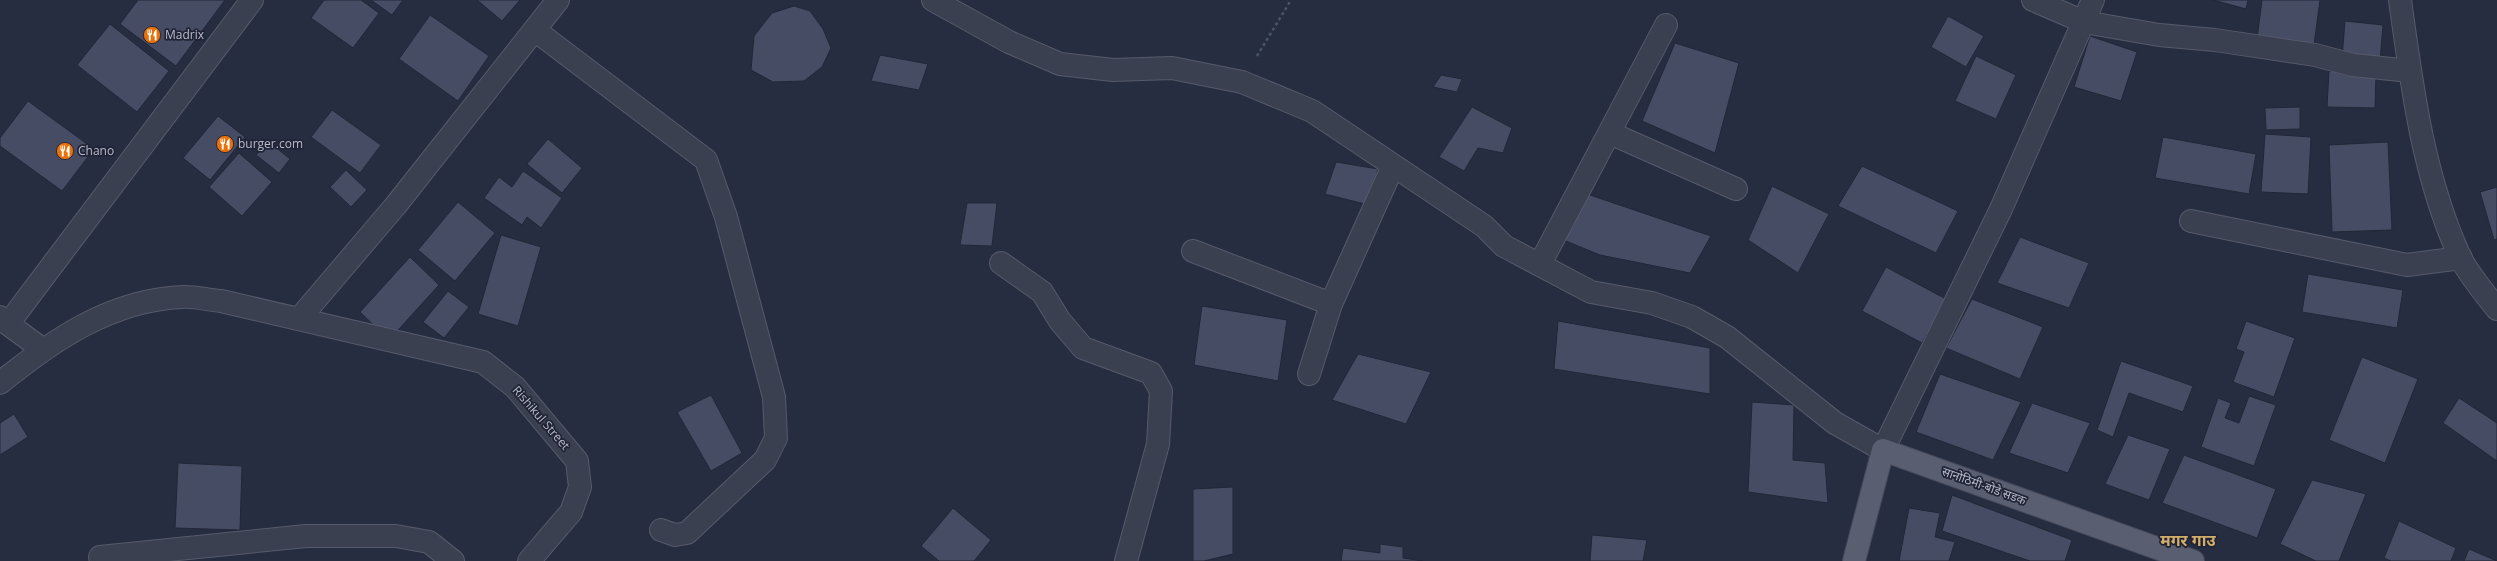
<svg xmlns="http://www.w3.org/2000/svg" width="2497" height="561" viewBox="0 0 2497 561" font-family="'Open Sans','Noto Sans Devanagari',sans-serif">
<rect width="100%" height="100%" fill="#272d41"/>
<!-- building -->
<g fill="#464c63" stroke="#222638">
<path d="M138,0H225L176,66L120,24Z"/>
<path d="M324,0H361L379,13L353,48L311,18Z"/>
<path d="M371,0H403L392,15Z"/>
<path d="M477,0H520L502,21Z"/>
<path d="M2213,0H2248L2246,9Z"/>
<path d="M2262,0H2320L2314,45L2257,39Z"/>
<path d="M794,6L810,11L823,29L831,48L822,67L804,81L773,82L751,70L754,36L772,13Z"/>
<path d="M430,15L489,56L458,101L399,59Z"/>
<path d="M1948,16L1984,36L1966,67L1931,47Z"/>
<path d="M2345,21L2383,25L2380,62L2342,59Z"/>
<path d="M110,24L169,71L137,112L77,65Z"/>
<path d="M2090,36L2137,52L2121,101L2074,87Z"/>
<path d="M1675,43L1739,63L1715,153L1642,121Z"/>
<path d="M880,55L928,64L919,90L871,81Z"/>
<path d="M1976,56L2016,75L1996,119L1955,101Z"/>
<path d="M2329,71L2376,74L2375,108L2327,107Z"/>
<path d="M1441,75L1462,79L1457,92L1433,87Z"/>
<path d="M28,101L94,149L62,191L0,146V138Z"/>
<path d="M1472,107L1512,128L1503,153L1478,148L1464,171L1439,157Z"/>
<path d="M2300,107V129L2266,130L2265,108Z"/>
<path d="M332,110L381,145L360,173L311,137Z"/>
<path d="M218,116L245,137L210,180L183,158Z"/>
<path d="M2265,134L2311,137L2308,194L2261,192Z"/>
<path d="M2163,137L2256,154L2249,194L2155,178Z"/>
<path d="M548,139L582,168L562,193L527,164Z"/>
<path d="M268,141L290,159L279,173L256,155Z"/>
<path d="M2388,142L2392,230L2332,232L2329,145Z"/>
<path d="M239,153L272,182L242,216L209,187Z"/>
<path d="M1336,162L1378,169L1369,205L1325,194Z"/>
<path d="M1862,166L1958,211L1936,253L1838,206Z"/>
<path d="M346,170L367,190L351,207L330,187Z"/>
<path d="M523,171L562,198L541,228L527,217L522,225L484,198L499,177L512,187Z"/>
<path d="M1772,186L1829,214L1798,273L1748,240Z"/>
<path d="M2497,187V239L2494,240L2480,192Z"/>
<path d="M1584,193L1711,236L1690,273L1600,255L1561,239Z"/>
<path d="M458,202L495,233L455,281L418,250Z"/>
<path d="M967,203H997L992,246L960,245Z"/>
<path d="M501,235L541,247L518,326L478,314Z"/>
<path d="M2020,237L2089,263L2069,308L1997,283Z"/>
<path d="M410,257L439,285L389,340L360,312Z"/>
<path d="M1886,267L1946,299L1922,343L1862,311Z"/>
<path d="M2308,274L2403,290L2397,328L2302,312Z"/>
<path d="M448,291L469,307L444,338L423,322Z"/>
<path d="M1972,299L2043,327L2020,379L1946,348Z"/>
<path d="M1202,306L1287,320L1278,381L1194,365Z"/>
<path d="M1558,321L1710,348V394L1554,369Z"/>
<path d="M2246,321L2295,338L2274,397L2233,382L2244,352L2236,349Z"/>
<path d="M1358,354L1431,372L1406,424L1332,400Z"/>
<path d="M2362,357L2418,379L2385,463L2329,440Z"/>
<path d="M2121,361L2193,386L2183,412L2129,393L2113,437L2097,430Z"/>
<path d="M1940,374L2021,402L1993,460L1916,432Z"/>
<path d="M711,395L742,453L711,471L677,412Z"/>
<path d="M2249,396L2276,405L2254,466L2201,447L2218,398L2231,403L2225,418L2239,423Z"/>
<path d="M2459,398L2497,423V461L2443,423Z"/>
<path d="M1752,402L1794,405L1793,460L1825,463L1828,503L1748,492Z"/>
<path d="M2032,403L2090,423L2068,473L2009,453Z"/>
<path d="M14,414L28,437L0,455V423Z"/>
<path d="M2128,435L2170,449L2149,500L2105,484Z"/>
<path d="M2184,455L2276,489L2257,538L2162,503Z"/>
<path d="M178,463L242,466L240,530L175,528Z"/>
<path d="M2312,480L2366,494L2339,561H2316L2280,544Z"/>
<path d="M1233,487V554L1204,561H1193V489Z"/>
<path d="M1952,495L2072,540L2065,561H2030L1942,531Z"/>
<path d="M953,508L991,540L974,561H939L921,546Z"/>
<path d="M1909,508L1940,513L1935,537L1955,542L1949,561H1899Z"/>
<path d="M2399,521L2456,548L2451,561H2391L2384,558Z"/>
<path d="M1592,535L1647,540L1643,561H1590Z"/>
<path d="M1380,544L1403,547V558L1423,561H1341L1343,548L1380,553Z"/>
<path d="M2469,549L2497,561H2464Z"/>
</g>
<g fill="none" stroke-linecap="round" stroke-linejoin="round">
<defs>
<g id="street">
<path d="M933,0L1009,42L1060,64L1113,70L1172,68L1242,82L1312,111L1484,226L1504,246L1591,292L1652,303L1692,317L1727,337L1835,423L1883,450L2001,209L2093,0"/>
<path d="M2033,0L2084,22L2159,35L2215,40L2315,55L2353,65L2410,71"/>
<path d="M2400,0C2412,87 2423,176 2460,257C2469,275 2485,294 2497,309"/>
<path d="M536,31L706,160L726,217L774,397L776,438L765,460L687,533L675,535L661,530"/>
<path d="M1610,133L1736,189"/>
<path d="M2191,221L2407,265L2461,258"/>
<path d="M1193,251L1331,304"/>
<path d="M1001,263L1042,292L1060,321L1083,348L1151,373L1161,391L1158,444L1126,561"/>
<path d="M1540,264L1666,25"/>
<path d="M0,317L8,324L252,0"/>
<path d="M299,319L396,205L558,0"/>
<path d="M8,324L42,349"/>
<path d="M1309,374L1331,304L1393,166"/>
<path d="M0,383C53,340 111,300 182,297C194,296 208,300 221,301L483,362L515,387L577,461L580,487L571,512L529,561"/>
<path d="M100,557L306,536H396L429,542L453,561"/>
</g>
<path id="primary" d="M1854,561L1883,450L2193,561"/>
</defs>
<!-- street casing -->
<use href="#street" stroke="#565a6b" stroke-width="24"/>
<!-- primary casing -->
<use href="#primary" stroke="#45485a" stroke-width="24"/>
<!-- path -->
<path stroke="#47575f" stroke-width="2.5" stroke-dasharray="3 3" stroke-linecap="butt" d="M1257,56L1291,0"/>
<!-- street -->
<use href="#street" stroke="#3b4051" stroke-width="22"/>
<!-- primary -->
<use href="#primary" stroke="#595e70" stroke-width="22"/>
</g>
<!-- icons -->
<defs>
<symbol id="restaurant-disc" viewBox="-11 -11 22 22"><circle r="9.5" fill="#e8710a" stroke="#202436"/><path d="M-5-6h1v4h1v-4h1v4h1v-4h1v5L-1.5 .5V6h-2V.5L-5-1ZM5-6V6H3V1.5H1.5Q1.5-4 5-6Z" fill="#fff"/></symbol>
</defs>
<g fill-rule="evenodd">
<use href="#restaurant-disc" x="142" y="25" width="20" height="20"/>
<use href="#restaurant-disc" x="215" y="134" width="20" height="20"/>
<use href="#restaurant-disc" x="55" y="141" width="20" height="20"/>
</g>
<g text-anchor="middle" stroke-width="3.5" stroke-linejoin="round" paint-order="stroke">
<!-- poi labels -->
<g font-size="12" fill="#b8bbcb" stroke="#202436" text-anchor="start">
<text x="165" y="39">Madrix</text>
<text x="238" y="148">burger.com</text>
<text x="78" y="155">Chano</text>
</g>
<!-- street labels -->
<g font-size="12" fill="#b8bbcb" stroke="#202436">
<text transform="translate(541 418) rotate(49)" y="4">Rishikul Street</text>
<text transform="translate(1984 486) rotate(20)" y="4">सानोठिमी-बोडे सडक</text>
</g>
<!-- district labels -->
<g font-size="16" font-weight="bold" fill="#d3ad6a" stroke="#202436">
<text x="2188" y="546">मगर गाउ</text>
</g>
</g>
</svg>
